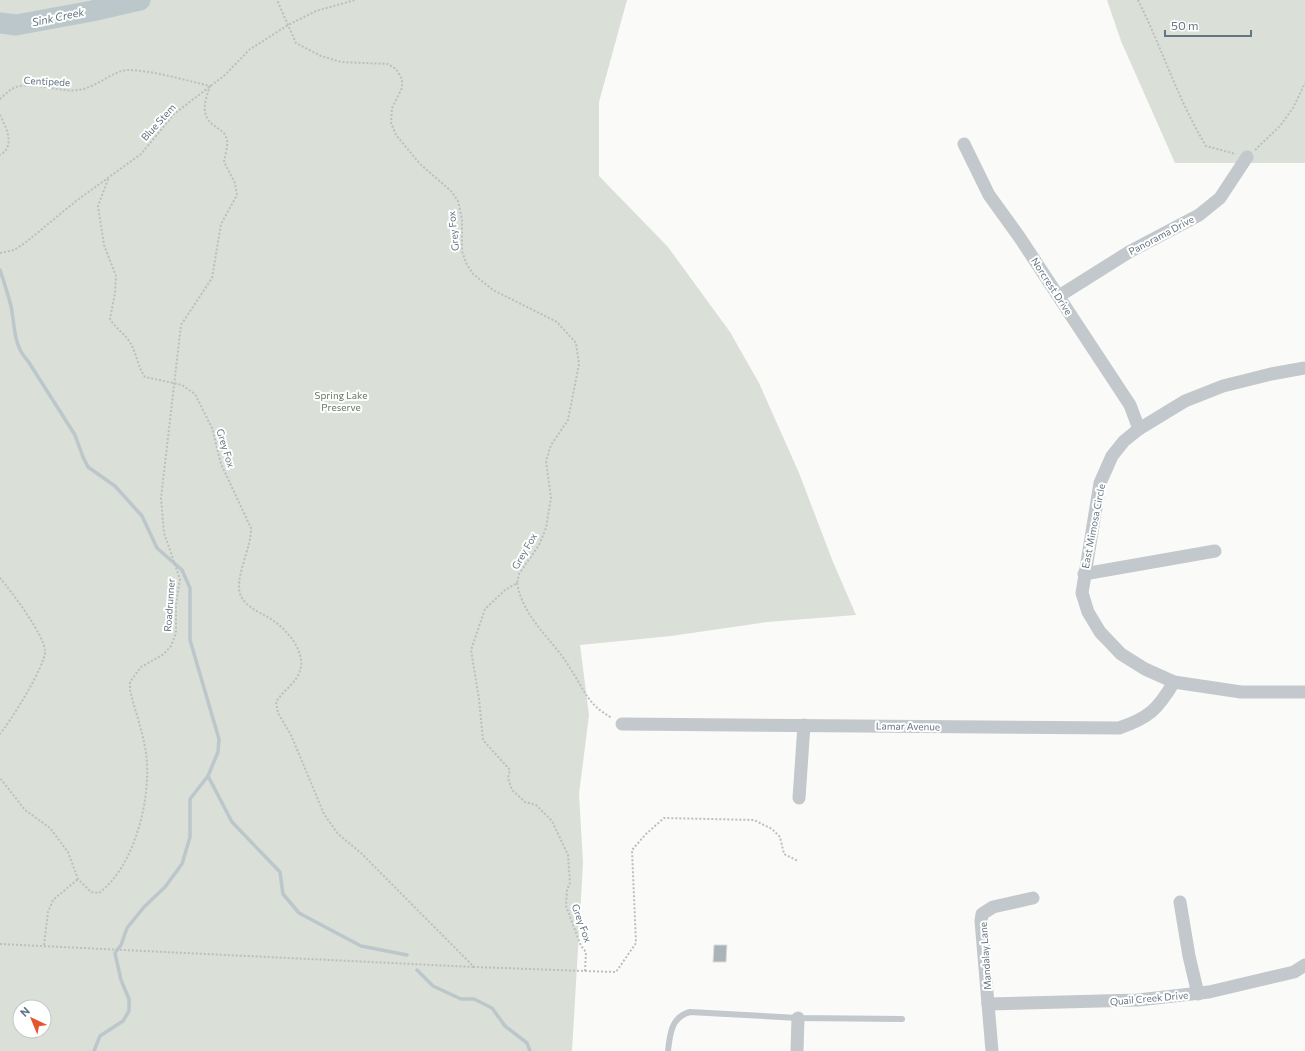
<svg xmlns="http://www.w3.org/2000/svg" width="1305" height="1051" viewBox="0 0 1305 1051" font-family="Commissioner,sans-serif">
<rect width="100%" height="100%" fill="#fafaf8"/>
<!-- green -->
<g fill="#dadfd7" fill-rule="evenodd">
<path d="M0,0H627L599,102V176L668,247L730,332L759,383L799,473L833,562L856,615L767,622L671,636L580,645L589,715L579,794L583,863L572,1051H0ZM20,1007H44V1031H20Z"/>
<path d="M1107,0H1305V163H1175L1121,41Z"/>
</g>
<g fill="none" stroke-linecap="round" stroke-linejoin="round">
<!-- stream -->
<g stroke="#bbc7cb" stroke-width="3.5">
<path d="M0,270C4,282 8,294 11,306C15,325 13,346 28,361L75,435L83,457L88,467L115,486L142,516L157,548L182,570L190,588V640L219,739L218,752L208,776L190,799V837L182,864L165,887L144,907L127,928L121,945L115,953L121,980L129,999V1011L123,1021L100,1036L94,1051"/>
<path d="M208,776L232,822L280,872L283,894L299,913L361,946L407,955"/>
<path d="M417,970L433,986L461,999H474L492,1008L505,1026L527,1043L530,1051"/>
</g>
<!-- river -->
<path stroke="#bbc7cb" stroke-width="21" d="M0,23L16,25L92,11L140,0"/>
</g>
<!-- building -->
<path fill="#aab3b9" stroke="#dcdcda" d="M714,945H727L726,962H713Z"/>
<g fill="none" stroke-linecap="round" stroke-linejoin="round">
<!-- path -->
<g stroke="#bbbfc2" stroke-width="2" stroke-dasharray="2 2" stroke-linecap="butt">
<path d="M1138,0C1162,48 1178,100 1206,146L1236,154"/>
<path d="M0,99C4,96 8,91 12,89C29,79 59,93 78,90C97,88 112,70 129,70C156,71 184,80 210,86C205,101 200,114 213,125C217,128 223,131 225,135C230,143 225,154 224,162L235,183L237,195L221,224L212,278L181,325L161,498L164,533L180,579L176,604V633L171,646L164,654L141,667L130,682V690C135,711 143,732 146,753C152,797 135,866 99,893L91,892L78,879L68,852L50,828L25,810L0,778"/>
<path d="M0,115C6,127 16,146 0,155"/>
<path d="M1255,150L1280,126L1293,108L1305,83"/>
<path d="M108,179L98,206L104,245L116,276L115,293L110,319C116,329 127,335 132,346C137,356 138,367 145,377L182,385L195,394L212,428L221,464L251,528C252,547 233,580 241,596C248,610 264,613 275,622C289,632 306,653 300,671C296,683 283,691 276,702L278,713L291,735L324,814L338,834L361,853L474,967L585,971L586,952L581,946L566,906L567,890L570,883L568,855L552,821L536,805L525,802L512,790L508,778L510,770L483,740L479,699L471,650L485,609L505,590L517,583L519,574L539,545L546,528L551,498L546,461L551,445L568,420L579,364L576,343L557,322L493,290L473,274L466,263L462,251V219L458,201L451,191L420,164L396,135L391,123L392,108L402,88V79L396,69L388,64L341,62L321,56L296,43L277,0"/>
<path d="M0,253L14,250L25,243L76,201L141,154L174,114L225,75L249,50L288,25L316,11L355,0"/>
<path d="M0,578C11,591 45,636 45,651C46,665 10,722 0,734"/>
<path d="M517,583C524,620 552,638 570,668C585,691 587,704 612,718"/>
<path d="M0,944L474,967"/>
<path d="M44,945L48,912L53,900L78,879"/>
<path d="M585,971L616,972L636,943L632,850L646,834L664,818L754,820L772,829L780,837L784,854L798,861"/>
</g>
<!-- service -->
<path stroke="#c3c8cc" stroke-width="6" d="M668,1051C670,1034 671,1017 690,1012L798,1018L902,1019"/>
<!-- minor -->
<g stroke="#c3c8cc" stroke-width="13">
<path d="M964,144L989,195L1020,238L1130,405L1139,429"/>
<path d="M1059,296L1129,252L1199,215L1220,198L1247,157"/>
<path d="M1305,368L1271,374L1223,386L1185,401L1139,429L1124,441L1112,456L1100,483L1082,593L1088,612L1100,632L1121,654L1145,669L1174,682L1241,692H1305"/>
<path d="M1084,574L1215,551"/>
<path d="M622,724L1119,728C1149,718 1158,709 1174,682"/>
<path d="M799,798L804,725"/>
<path d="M1180,902L1189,956L1198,994"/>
<path d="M988,1004L1138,1000L1209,992L1294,972L1305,965"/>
<path d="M797,1051L798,1018"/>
<path d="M992,1051L981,921L982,914L993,907L1033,898"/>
</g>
</g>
<g text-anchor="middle" stroke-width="4" stroke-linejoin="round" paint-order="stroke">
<!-- street labels -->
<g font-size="10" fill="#657683" stroke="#fff">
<text transform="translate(47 81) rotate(3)" y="4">Centipede</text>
<text transform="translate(158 122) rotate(-48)" y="4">Blue Stem</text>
<text transform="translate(453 231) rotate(-96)" y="4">Grey Fox</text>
<text transform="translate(1161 235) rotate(-28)" y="4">Panorama Drive</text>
<text transform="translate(1052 286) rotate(57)" y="4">Norcrest Drive</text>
<text transform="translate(226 448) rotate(73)" y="4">Grey Fox</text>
<text transform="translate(1093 526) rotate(-79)" y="4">East Mimosa Circle</text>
<text transform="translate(524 551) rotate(-60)" y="4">Grey Fox</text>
<text transform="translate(169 605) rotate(-86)" y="4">Roadrunner</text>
<text transform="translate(908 726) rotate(1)" y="4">Lamar Avenue</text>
<text transform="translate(582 923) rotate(70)" y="4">Grey Fox</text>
<text transform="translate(985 956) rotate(-94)" y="4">Mandalay Lane</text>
<text transform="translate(1149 998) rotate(-5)" y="4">Quail Creek Drive</text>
</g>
<!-- park labels -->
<g font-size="10" fill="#687a64" stroke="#fff">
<text x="341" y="399">Spring Lake<tspan x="341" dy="12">Preserve</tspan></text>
</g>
<!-- water labels -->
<g font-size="11" font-style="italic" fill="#60757c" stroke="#fff">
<text transform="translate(58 17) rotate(-12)" y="4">Sink Creek</text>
</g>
</g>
<!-- north arrow -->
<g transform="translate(32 1019) rotate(316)"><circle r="19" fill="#ffffff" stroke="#c1c8cd"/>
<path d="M0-3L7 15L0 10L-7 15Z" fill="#e4572e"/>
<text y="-6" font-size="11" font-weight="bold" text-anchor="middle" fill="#657683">N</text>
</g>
<!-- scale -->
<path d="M1165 30v6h86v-6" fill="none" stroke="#657683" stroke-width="2"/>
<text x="1171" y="30" font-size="12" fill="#657683" stroke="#ffffff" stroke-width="3" paint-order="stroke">50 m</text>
</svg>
